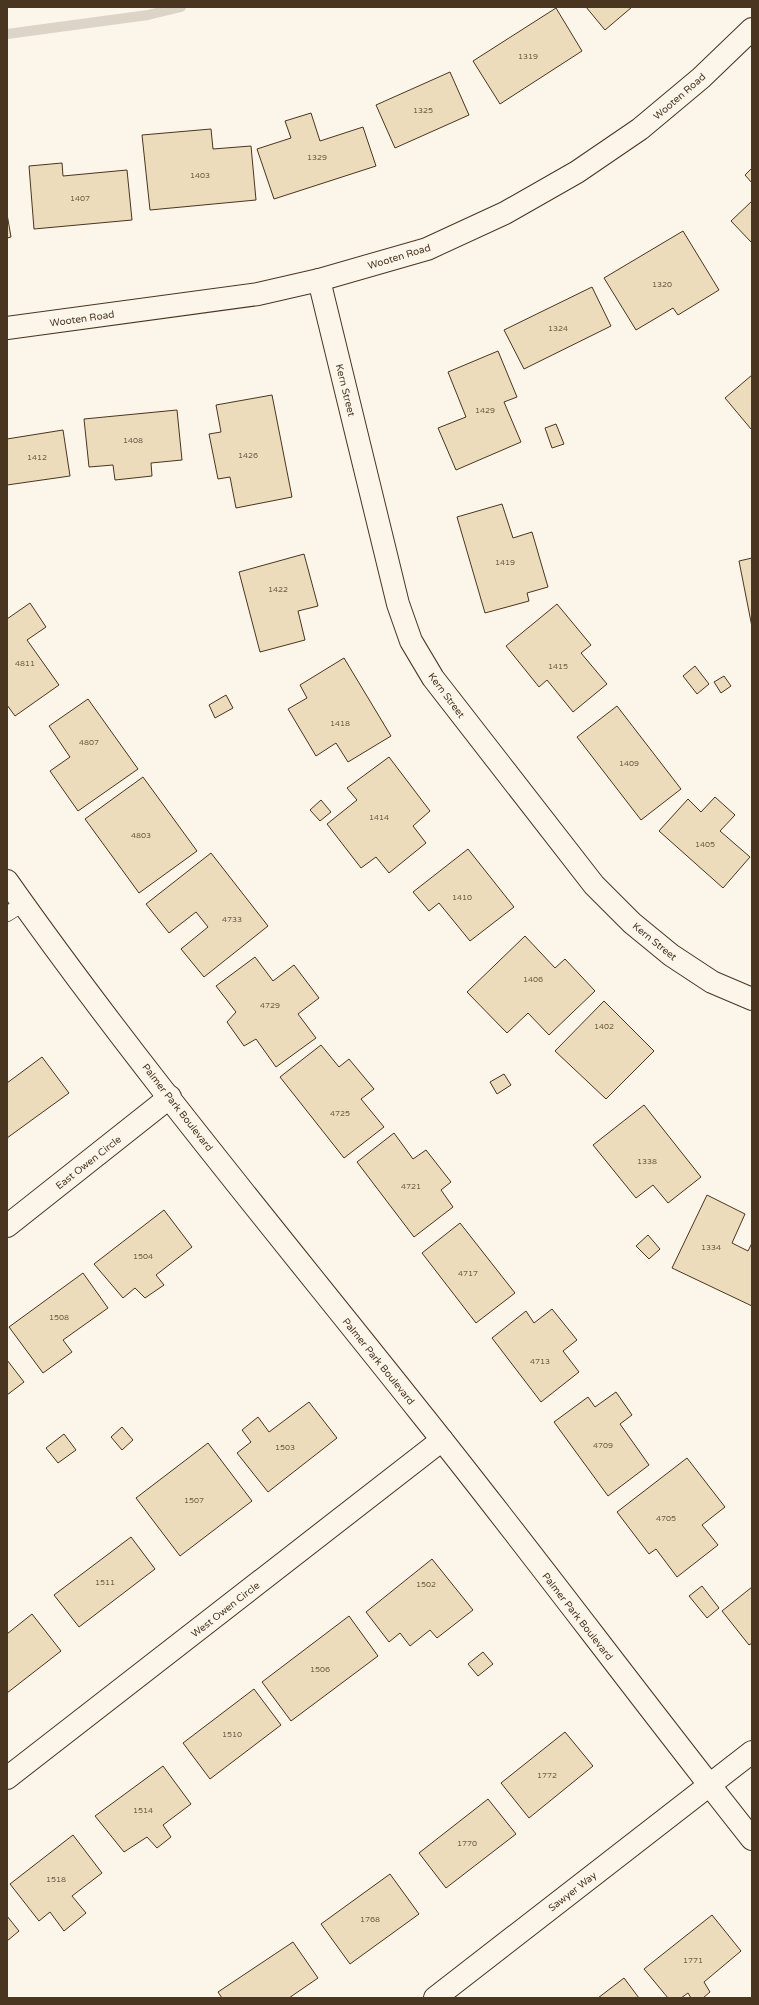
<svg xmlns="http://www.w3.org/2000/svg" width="759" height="2005" viewBox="0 0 759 2005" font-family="'Varela Round',sans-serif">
<rect width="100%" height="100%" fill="#fbf6e9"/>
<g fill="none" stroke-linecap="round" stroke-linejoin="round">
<!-- stream -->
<path stroke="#dcd4c6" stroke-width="10" d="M7,34L148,15L181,7"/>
</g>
<!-- building -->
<g fill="#ecdcbc" stroke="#4a3520">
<path d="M586,7H632L605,30Z"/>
<path d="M556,8L582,51L500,104L473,61Z"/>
<path d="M450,72L469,115L395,148L376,105Z"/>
<path d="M311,113L320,141L363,127L376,166L274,199L257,149L291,138L285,121Z"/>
<path d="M211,129L213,149L251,146L256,200L150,210L142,135Z"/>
<path d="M62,163L63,176L127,170L132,220L34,229L29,166Z"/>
<path d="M752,168V183L745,175Z"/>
<path d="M752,201V243L731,221Z"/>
<path d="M7,214L11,237L7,238Z"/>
<path d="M683,231L719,290L678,315L673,308L636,330L604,278Z"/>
<path d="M592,287L611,326L524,369L504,330Z"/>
<path d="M498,351L517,397L504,402L521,442L456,470L438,428L466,417L448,372Z"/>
<path d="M752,375V428L751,429L725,398Z"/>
<path d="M272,395L292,497L236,508L230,477L218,479L209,434L221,432L216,405Z"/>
<path d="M177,410L182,460L151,463L152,476L115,480L113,465L89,467L84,419Z"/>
<path d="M556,424L564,444L552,448L545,428Z"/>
<path d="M63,430L70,476L7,485V439Z"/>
<path d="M502,504L513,538L532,532L548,587L527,593L529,601L485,613L457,517Z"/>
<path d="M304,554L318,606L298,611L305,640L260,652L239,572Z"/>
<path d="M752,558V627L739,561Z"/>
<path d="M30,603L46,627L27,640L59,685L15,716L7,705V619Z"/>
<path d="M557,604L591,645L581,653L607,684L573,712L547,680L539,687L506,646Z"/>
<path d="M344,658L391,736L348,762L336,743L316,756L288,709L307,698L300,685Z"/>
<path d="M695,666L709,684L697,694L683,676Z"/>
<path d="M724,676L731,686L721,693L714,682Z"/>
<path d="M226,695L233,708L215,718L209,705Z"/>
<path d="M88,699L138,769L78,811L50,771L70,757L49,726Z"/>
<path d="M617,706L681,789L641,820L577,737Z"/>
<path d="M389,757L430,811L413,826L426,843L389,873L376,857L361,868L327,824L357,800L347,788Z"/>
<path d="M143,777L197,851L139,893L85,819Z"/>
<path d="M715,797L735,815L720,831L750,857L723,888L659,831L688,799L701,812Z"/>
<path d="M321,800L331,812L320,821L310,810Z"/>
<path d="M468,849L514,907L470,941L439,903L429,911L413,892Z"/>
<path d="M211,853L268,926L204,977L181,949L208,927L196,912L169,933L146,904Z"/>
<path d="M525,936L555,968L565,959L595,991L549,1035L528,1013L507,1033L467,992Z"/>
<path d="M255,957L273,981L294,965L319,998L298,1014L316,1038L276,1067L256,1039L244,1046L227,1022L236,1012L216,986Z"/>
<path d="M604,1001L654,1051L606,1099L555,1051Z"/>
<path d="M321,1045L339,1067L349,1059L374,1089L361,1099L384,1127L344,1158L280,1077Z"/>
<path d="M42,1057L69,1093L7,1138V1083Z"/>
<path d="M504,1074L511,1085L497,1094L490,1082Z"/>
<path d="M644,1105L701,1177L668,1203L653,1185L636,1198L593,1145Z"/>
<path d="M394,1133L413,1159L426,1150L451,1182L441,1190L453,1207L414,1237L357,1162Z"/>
<path d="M707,1195L745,1214L732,1243L748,1251L752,1243V1306L672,1268Z"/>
<path d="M164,1210L192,1247L156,1275L164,1285L145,1298L135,1288L123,1298L94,1264Z"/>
<path d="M460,1223L515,1293L476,1323L422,1253Z"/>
<path d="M648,1235L660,1249L649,1259L636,1246Z"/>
<path d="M83,1273L108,1308L63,1340L72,1352L43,1373L9,1327Z"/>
<path d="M552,1309L577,1340L563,1351L579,1372L541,1402L492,1338L526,1311L534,1323Z"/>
<path d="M7,1360L24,1382L7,1395Z"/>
<path d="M616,1392L632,1415L620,1424L649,1465L608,1496L554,1422L588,1397L595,1407Z"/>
<path d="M309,1402L337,1438L268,1492L237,1453L251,1442L242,1430L258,1417L269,1432Z"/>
<path d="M122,1427L133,1440L122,1450L111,1437Z"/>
<path d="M64,1434L76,1450L58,1463L46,1448Z"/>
<path d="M208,1443L252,1501L180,1556L136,1498Z"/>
<path d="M687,1458L725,1507L702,1525L718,1545L677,1577L656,1549L649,1554L617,1512Z"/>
<path d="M131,1537L155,1569L79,1627L54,1595Z"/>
<path d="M432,1559L473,1610L437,1638L430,1630L410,1646L400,1633L389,1642L366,1612Z"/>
<path d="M702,1586L719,1608L707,1618L689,1596Z"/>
<path d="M752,1587V1643L749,1645L722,1611Z"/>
<path d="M32,1614L61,1651L7,1693V1634Z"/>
<path d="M349,1616L378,1656L291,1721L262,1682Z"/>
<path d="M483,1652L493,1664L478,1676L468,1664Z"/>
<path d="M254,1689L281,1725L210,1779L183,1743Z"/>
<path d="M565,1732L593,1766L529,1818L501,1783Z"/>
<path d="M163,1766L191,1804L163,1825L171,1837L157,1848L147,1837L124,1852L95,1816Z"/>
<path d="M488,1799L516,1834L446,1888L419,1853Z"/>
<path d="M73,1835L102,1873L72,1896L86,1913L64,1931L50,1912L39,1921L10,1884Z"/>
<path d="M390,1874L419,1914L350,1964L321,1924Z"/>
<path d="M712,1915L741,1951L704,1982L710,1992L703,1998H691L688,1993L681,1998H668L644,1969Z"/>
<path d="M7,1916L19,1931L7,1941Z"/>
<path d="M293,1942L318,1978L289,1998H222L218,1992Z"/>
<path d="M624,1978L639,1998H598Z"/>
</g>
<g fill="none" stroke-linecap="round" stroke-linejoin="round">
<defs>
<path id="lane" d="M7,914L23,904"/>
<g id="street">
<path d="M319,280L398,604L411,641L433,678L594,885L632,923L671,955L712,982L752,999"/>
<path d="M7,1226L170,1097"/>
<path d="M7,1778L442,1440"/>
<path d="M435,1998L752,1752"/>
</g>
<g id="secondary">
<path d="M7,328L258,294L319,280L427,249L505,213L577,172L640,129L701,78L752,29"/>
<path d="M7,881C136,1064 280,1236 419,1411C532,1552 640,1698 752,1839"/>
</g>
</defs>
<!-- lane casing -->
<use href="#lane" stroke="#4a3520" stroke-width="16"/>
<!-- street casing -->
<use href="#street" stroke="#4a3520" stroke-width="24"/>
<!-- secondary casing -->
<use href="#secondary" stroke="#4a3520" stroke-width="24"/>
<!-- lane -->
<use href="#lane" stroke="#fbf6e9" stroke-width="15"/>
<!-- street -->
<use href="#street" stroke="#fbf6e9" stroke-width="22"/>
<!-- secondary -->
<use href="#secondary" stroke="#fbf6e9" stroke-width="22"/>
</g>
<g text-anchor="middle" stroke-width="3" stroke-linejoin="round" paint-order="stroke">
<!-- number labels -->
<g font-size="8" fill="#725f47">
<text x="528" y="59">1319</text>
<text x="423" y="113">1325</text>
<text x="317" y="160">1329</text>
<text x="200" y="178">1403</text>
<text x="80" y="201">1407</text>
<text x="662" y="287">1320</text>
<text x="558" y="331">1324</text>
<text x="485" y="413">1429</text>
<text x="133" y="443">1408</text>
<text x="248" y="458">1426</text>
<text x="37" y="460">1412</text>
<text x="505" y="565">1419</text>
<text x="278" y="592">1422</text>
<text x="25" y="666">4811</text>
<text x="558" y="669">1415</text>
<text x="340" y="726">1418</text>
<text x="89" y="745">4807</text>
<text x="629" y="766">1409</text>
<text x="379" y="820">1414</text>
<text x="141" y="838">4803</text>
<text x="705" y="847">1405</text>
<text x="462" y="900">1410</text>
<text x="232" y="922">4733</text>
<text x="533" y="982">1406</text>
<text x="270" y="1008">4729</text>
<text x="604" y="1029">1402</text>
<text x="340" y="1116">4725</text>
<text x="647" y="1164">1338</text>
<text x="411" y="1189">4721</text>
<text x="711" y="1250">1334</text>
<text x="143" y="1259">1504</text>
<text x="468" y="1276">4717</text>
<text x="59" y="1320">1508</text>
<text x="540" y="1364">4713</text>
<text x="603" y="1448">4709</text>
<text x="285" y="1450">1503</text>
<text x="194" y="1503">1507</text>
<text x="666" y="1521">4705</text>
<text x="105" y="1585">1511</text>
<text x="426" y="1587">1502</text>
<text x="320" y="1672">1506</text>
<text x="232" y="1737">1510</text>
<text x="547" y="1778">1772</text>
<text x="143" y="1813">1514</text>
<text x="467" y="1846">1770</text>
<text x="56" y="1882">1518</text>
<text x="370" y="1922">1768</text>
<text x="693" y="1963">1771</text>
</g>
<!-- street labels -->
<g font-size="10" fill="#4a3520" stroke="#fbf6e9">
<text transform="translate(679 96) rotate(-41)" y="4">Wooten Road</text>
<text transform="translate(399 256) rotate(-17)" y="4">Wooten Road</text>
<text transform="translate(82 318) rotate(-8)" y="4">Wooten Road</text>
<text transform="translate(346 390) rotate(76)" y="4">Kern Street</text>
<text transform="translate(447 695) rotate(53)" y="4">Kern Street</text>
<text transform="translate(655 941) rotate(39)" y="4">Kern Street</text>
<text transform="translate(178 1107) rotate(52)" y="4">Palmer Park Boulevard</text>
<text transform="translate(88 1162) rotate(-38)" y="4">East Owen Circle</text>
<text transform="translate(379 1361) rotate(51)" y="4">Palmer Park Boulevard</text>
<text transform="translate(225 1609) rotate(-38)" y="4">West Owen Circle</text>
<text transform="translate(578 1616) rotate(52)" y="4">Palmer Park Boulevard</text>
<text transform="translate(572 1891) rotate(-38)" y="4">Sawyer Way</text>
</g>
</g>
<!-- border -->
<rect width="759" height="2005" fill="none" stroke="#4a3520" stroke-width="16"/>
</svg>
